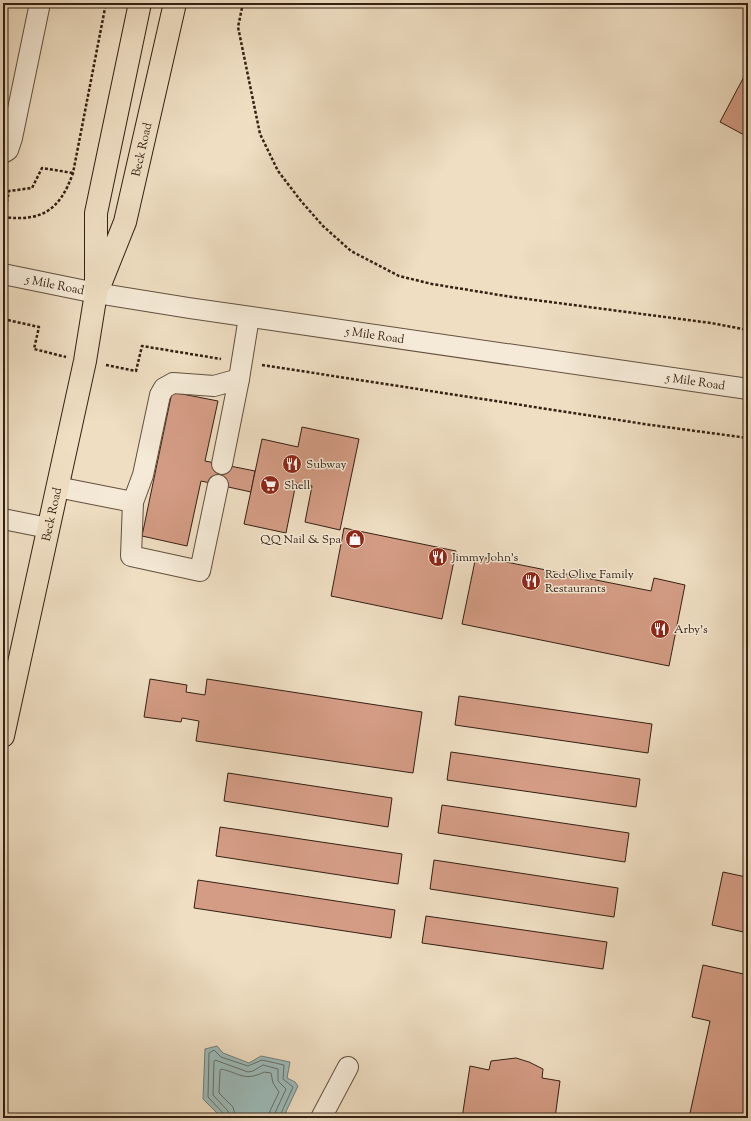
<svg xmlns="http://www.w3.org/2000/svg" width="751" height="1121" viewBox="0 0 751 1121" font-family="'Sorts Mill Goudy',serif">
<rect width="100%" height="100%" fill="#efdec2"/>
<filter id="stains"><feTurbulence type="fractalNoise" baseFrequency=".005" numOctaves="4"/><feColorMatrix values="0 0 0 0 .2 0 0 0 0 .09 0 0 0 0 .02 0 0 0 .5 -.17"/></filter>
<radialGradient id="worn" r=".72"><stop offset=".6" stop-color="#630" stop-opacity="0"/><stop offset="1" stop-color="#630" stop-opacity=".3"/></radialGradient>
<!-- water -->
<path fill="#9cbbba" stroke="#727d77" d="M217,1046L223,1053L249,1063L261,1056L290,1062L287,1078L295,1082L298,1086L283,1118H222L203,1099L205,1049Z"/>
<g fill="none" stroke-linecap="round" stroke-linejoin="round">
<!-- shore -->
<g stroke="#686e66" stroke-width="1">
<path d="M225,1118L224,1114L208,1097L209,1053L214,1050L221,1057L248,1066L262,1060L284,1065L283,1079L293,1087L279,1118"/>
<path d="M230,1118L228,1111L213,1095L214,1061L215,1060L248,1072L253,1071L263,1065L278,1069V1081L286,1089L275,1113L274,1118"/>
<path d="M236,1118L233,1107L219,1093L220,1071L221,1069C240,1073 244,1082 264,1072L271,1073L273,1083L279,1092L270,1111L268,1118"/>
</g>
</g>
<!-- building -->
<g fill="#d49c85" stroke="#342013">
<path d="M748,69V137L720,122Z"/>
<path d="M172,392L218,401L205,461L255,471L251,492L201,481L187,546L142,536Z"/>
<path d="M302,427L359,439L340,530L305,522L312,486L296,483L286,533L244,524L262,439L298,447Z"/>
<path d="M344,528L456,551L442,619L331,596Z"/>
<path d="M476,556L651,591L654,578L685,585L669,666L462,624Z"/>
<path d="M150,679L187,685L186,692L205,695L207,679L422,712L413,773L196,741L199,721L182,718L181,722L144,717Z"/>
<path d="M459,696L652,724L648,753L455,725Z"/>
<path d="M451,752L640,779L636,807L447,780Z"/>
<path d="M228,773L392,798L388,827L224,801Z"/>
<path d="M442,805L629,833L625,862L438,833Z"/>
<path d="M220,827L402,854L398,884L216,856Z"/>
<path d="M434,860L618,888L614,917L430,889Z"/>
<path d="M748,868V933L712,925L723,872L746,877Z"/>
<path d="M198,880L395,910L391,938L194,908Z"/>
<path d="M426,916L607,942L603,969L422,943Z"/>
<path d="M703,965L748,975V1093L743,1118H689L710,1021L692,1017Z"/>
<path d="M516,1058L529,1062L543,1069L542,1078L560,1081L555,1118H462L470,1066L489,1070L491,1061Z"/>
</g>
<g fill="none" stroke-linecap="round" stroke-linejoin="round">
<defs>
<g id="minor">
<path d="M3,153L8,150L12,138L40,3"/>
<path id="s1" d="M3,274L96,293L189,308L748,389"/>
<path d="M222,464L239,379"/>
<path d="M57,487L133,502L143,475L160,395L164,388L173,383L214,386L239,379L249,317"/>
<path d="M133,502L131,556L200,571L218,485"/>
<path d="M3,519L48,528"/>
<path d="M321,1118L348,1067"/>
</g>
<g id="major">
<path id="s2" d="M101,282L125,222L175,3"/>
<path id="s3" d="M3,736L85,361L96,293V213L140,3"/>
</g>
</defs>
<!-- minor casing -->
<use href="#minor" stroke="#63503f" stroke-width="22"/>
<!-- major casing -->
<use href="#major" stroke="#342013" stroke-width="24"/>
<!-- path -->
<g stroke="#342013" stroke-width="2.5" stroke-dasharray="3 2" stroke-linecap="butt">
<path d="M243,3L238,27L260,134L278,171L301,201L323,226L351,251L399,276L432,284L512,297L711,323L748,330"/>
<path d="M3,217C42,222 60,210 73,173L106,3"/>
<path d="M4,217L9,191L32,188L42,168L73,173"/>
<path d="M3,319L39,327L34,349L66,357"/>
<path d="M106,365L136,371L142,346L221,359"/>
<path d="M262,365L651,425L748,438"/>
</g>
<!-- minor -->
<use href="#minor" stroke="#f5ead7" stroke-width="20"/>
<!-- major -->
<use href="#major" stroke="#efdec2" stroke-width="22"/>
</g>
<!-- icons -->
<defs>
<symbol id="restaurant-disc" viewBox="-11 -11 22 22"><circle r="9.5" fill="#8f2418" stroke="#f5ead7"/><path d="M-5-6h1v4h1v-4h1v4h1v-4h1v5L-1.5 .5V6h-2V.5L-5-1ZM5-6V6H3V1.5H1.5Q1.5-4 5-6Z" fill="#fff"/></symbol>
<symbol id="supermarket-disc" viewBox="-11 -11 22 22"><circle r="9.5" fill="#8f2418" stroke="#f5ead7"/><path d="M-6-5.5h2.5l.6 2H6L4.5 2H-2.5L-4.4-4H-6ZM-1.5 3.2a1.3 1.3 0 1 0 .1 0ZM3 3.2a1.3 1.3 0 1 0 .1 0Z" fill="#fff"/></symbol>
<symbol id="shop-disc" viewBox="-11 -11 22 22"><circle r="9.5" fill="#8f2418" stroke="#f5ead7"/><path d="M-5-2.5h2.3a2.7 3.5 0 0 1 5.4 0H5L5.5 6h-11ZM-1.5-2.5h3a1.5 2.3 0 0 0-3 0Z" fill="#fff"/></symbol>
</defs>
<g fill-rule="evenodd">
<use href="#restaurant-disc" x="281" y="453" width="22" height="22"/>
<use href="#supermarket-disc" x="259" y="474" width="22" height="22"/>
<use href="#shop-disc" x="344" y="528" width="22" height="22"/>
<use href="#restaurant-disc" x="427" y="546" width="22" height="22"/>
<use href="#restaurant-disc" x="520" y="570" width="22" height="22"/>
<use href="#restaurant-disc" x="649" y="618" width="22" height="22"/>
</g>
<g text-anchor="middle" stroke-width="3" stroke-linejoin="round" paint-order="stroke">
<!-- street labels -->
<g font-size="12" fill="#342013" stroke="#f5ead7">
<text dy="4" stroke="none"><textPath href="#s2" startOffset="139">Beck Road</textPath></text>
<text dy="4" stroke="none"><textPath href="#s1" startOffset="53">5 Mile Road</textPath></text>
<text dy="4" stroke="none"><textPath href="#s1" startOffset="377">5 Mile Road</textPath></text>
<text dy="4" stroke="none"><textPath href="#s1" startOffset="701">5 Mile Road</textPath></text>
<text dy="4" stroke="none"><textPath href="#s3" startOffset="227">Beck Road</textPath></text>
</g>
<!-- poi labels -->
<g font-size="12" fill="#342013" stroke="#f5ead7" text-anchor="start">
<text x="306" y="468">Subway</text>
<text x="284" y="489">Shell</text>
<text x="341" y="543" text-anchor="end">QQ Nail &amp; Spa</text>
<text x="452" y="561">Jimmy John's</text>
<text x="545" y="578">Red Olive Family<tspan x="545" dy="14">Restaurants</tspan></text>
<text x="674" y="633">Arby's</text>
</g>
</g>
<!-- margin -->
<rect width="751" height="1121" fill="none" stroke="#efdec2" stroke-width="16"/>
<rect x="4" y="4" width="743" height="1113" fill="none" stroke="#342013" stroke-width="2"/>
<rect x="8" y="8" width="735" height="1105" fill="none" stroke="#342013"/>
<rect width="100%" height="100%" filter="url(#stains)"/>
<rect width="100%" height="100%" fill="url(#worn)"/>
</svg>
